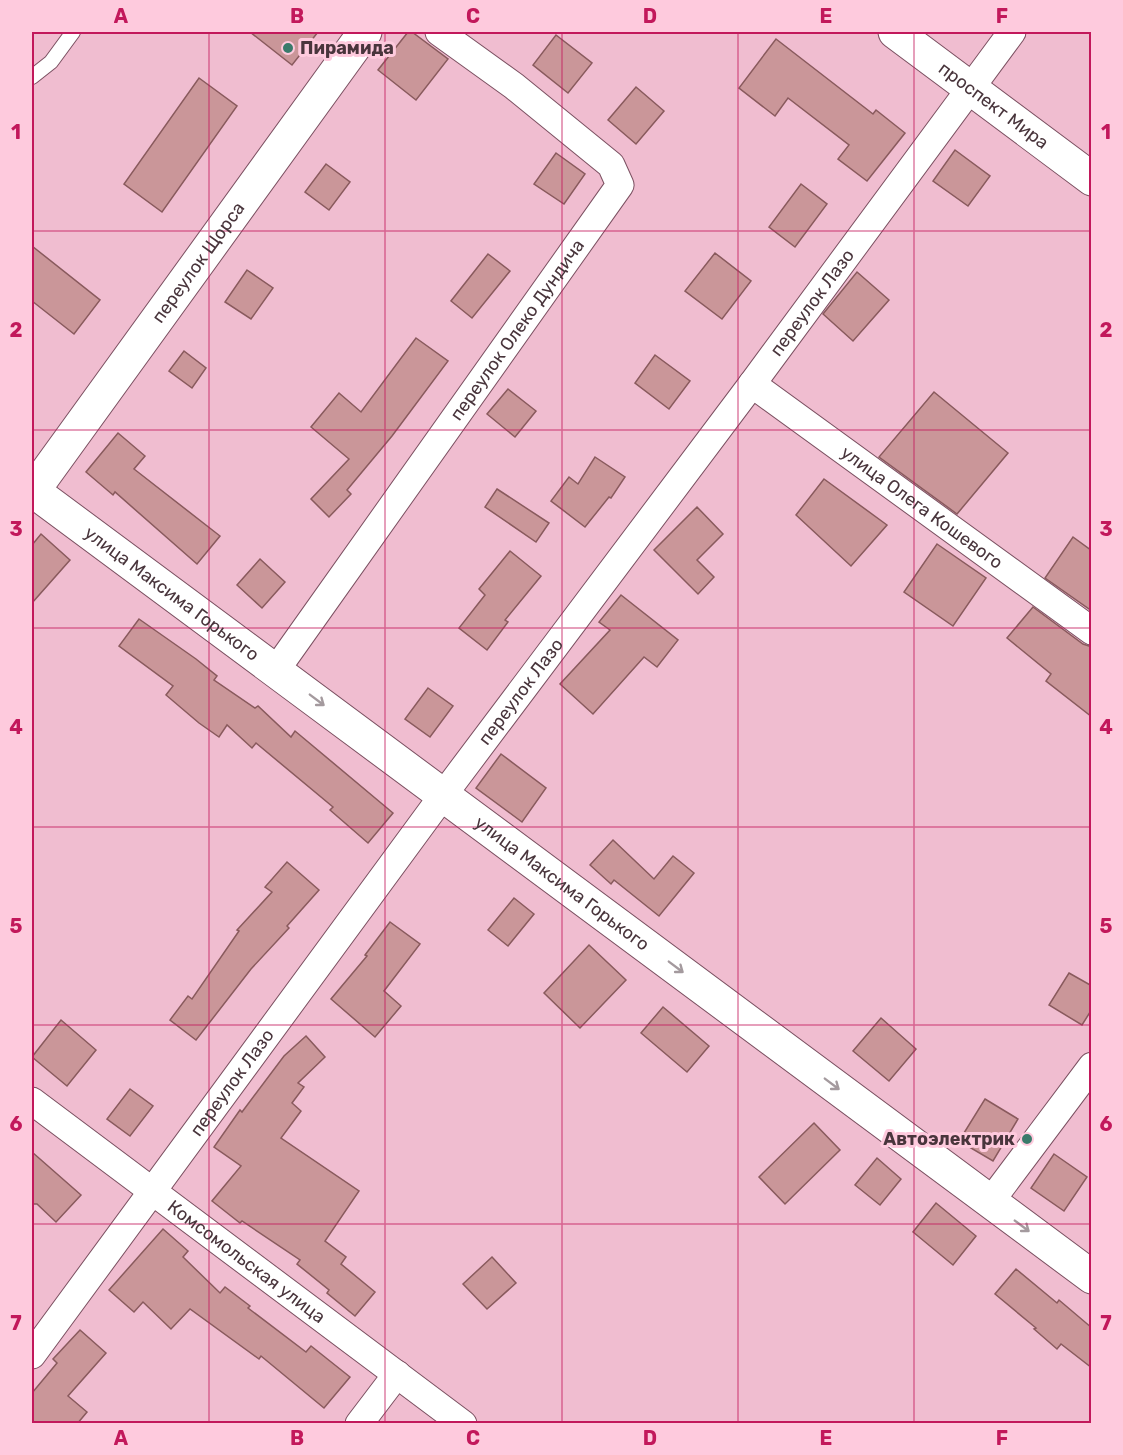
<svg xmlns="http://www.w3.org/2000/svg" width="1123" height="1455" viewBox="0 0 1123 1455" font-family="Rubik,sans-serif">
<rect width="100%" height="100%" fill="#f0bdd0"/>
<!-- building -->
<g fill="#ca9699" stroke="#895a5d" stroke-width="1.5">
<path d="M250,32H318L292,65Z"/>
<path d="M408,32H412L448,59L416,100L378,70Z"/>
<path d="M556,35L592,63L568,93L533,65Z"/>
<path d="M776,39L873,114L876,110L905,133L867,181L838,159L849,145L788,98L775,116L739,88Z"/>
<path d="M199,78L237,106L162,212L124,184Z"/>
<path d="M636,87L664,111L636,144L608,120Z"/>
<path d="M955,150L990,176L968,206L933,181Z"/>
<path d="M556,153L585,174L564,204L534,184Z"/>
<path d="M326,164L350,182L329,210L305,192Z"/>
<path d="M801,184L827,204L795,247L769,227Z"/>
<path d="M32,246L100,300L74,334L32,301Z"/>
<path d="M715,253L751,281L722,319L685,291Z"/>
<path d="M488,254L510,271L472,318L451,301Z"/>
<path d="M247,270L273,288L251,319L225,302Z"/>
<path d="M857,272L889,300L853,341L823,314Z"/>
<path d="M416,338L448,361L392,436L347,490L351,494L329,517L311,499L349,459L311,427L339,393L361,412Z"/>
<path d="M184,351L206,368L192,388L169,371Z"/>
<path d="M655,355L690,381L669,409L635,383Z"/>
<path d="M508,389L536,411L515,437L487,414Z"/>
<path d="M934,392L1008,453L957,514L879,457Z"/>
<path d="M118,433L145,456L134,469L220,536L197,564L115,492L113,495L86,472Z"/>
<path d="M595,457L625,477L611,498L609,497L585,527L551,501L569,477L578,484Z"/>
<path d="M824,479L887,525L851,566L796,515Z"/>
<path d="M497,489L549,523L536,542L485,507Z"/>
<path d="M697,507L723,534L697,560L714,577L698,594L654,550Z"/>
<path d="M41,534L70,560L32,603V545Z"/>
<path d="M1073,537L1092,551V611L1045,578Z"/>
<path d="M937,544L986,578L953,626L904,592Z"/>
<path d="M510,551L541,576L505,620L508,622L487,650L459,628L485,595L479,589Z"/>
<path d="M260,559L285,582L262,608L237,585Z"/>
<path d="M621,595L678,640L657,667L644,657L593,714L560,684L610,630L599,622Z"/>
<path d="M1033,607L1083,644L1092,647V717L1046,681L1051,674L1007,638Z"/>
<path d="M139,619L196,659L217,676L214,680L255,708L258,706L291,737L295,731L393,813L368,843L330,810L333,807L256,743L252,748L227,725L219,737L199,723L166,695L173,686L119,646Z"/>
<path d="M428,688L453,706L430,737L405,719Z"/>
<path d="M501,754L546,788L522,822L476,788Z"/>
<path d="M613,840L654,879L673,856L694,873L659,916L614,880L611,884L590,865Z"/>
<path d="M287,862L319,890L287,926L289,928L251,969L196,1040L170,1020L188,996L192,999L239,931L237,930L272,892L265,887Z"/>
<path d="M514,898L534,914L508,946L488,930Z"/>
<path d="M390,922L420,944L384,991L401,1006L375,1037L331,999L367,956L365,955Z"/>
<path d="M589,945L626,980L580,1028L544,993Z"/>
<path d="M1069,973L1092,986V1009L1082,1025L1049,1005Z"/>
<path d="M663,1007L709,1046L687,1072L641,1033Z"/>
<path d="M881,1018L916,1049L889,1081L853,1051Z"/>
<path d="M61,1020L96,1050L67,1086L32,1057Z"/>
<path d="M306,1036L325,1057L298,1083L304,1087L292,1103L301,1111L281,1138L359,1191L325,1241L346,1257L341,1264L375,1292L355,1316L327,1293L329,1290L297,1264L300,1260L242,1221L240,1223L212,1201L241,1166L214,1147L240,1110L242,1112L284,1056Z"/>
<path d="M130,1089L153,1106L130,1136L107,1119Z"/>
<path d="M985,1099L1018,1119L993,1161L959,1141Z"/>
<path d="M814,1123L840,1150L785,1204L759,1177Z"/>
<path d="M32,1152L81,1195L56,1222L37,1204H32Z"/>
<path d="M1054,1154L1087,1177L1064,1211L1031,1188Z"/>
<path d="M877,1158L901,1179L880,1205L855,1185Z"/>
<path d="M936,1203L976,1236L953,1265L913,1232Z"/>
<path d="M163,1229L188,1251L183,1257L220,1293L225,1287L250,1306L248,1308L306,1352L311,1346L350,1377L324,1408L261,1356L259,1359L190,1309L171,1329L143,1302L134,1312L109,1290Z"/>
<path d="M492,1257L516,1283L487,1309L463,1284Z"/>
<path d="M1016,1269L1057,1303L1059,1300L1092,1328V1368L1061,1344L1057,1349L1034,1329L1036,1328L995,1294Z"/>
<path d="M80,1330L106,1353L68,1396L87,1412L77,1424H32V1393L57,1363L53,1359Z"/>
</g>
<g fill="none" stroke-linecap="round" stroke-linejoin="round">
<defs>
<path id="service" d="M32,77L51,62L73,32"/>
<g id="minor">
<path id="s1" d="M752,384L1092,631"/>
<path id="s2" d="M276,670L620,185L611,165L514,86L439,32"/>
<path id="s3" d="M32,1101L463,1424"/>
<path d="M990,1202L1092,1066"/>
<path id="s4" d="M32,1355L444,794L752,384L1012,32"/>
<path d="M359,1424L397,1374"/>
</g>
<g id="tertiary">
<path id="s5" d="M33,491L365,32"/>
</g>
<g id="secondary">
<path id="s6" d="M895,32L1092,179"/>
<path id="s7" d="M32,490L1092,1277"/>
</g>
</defs>
<!-- service casing -->
<use href="#service" stroke="#7b5061" stroke-width="16"/>
<!-- minor casing -->
<use href="#minor" stroke="#7b5061" stroke-width="29"/>
<!-- tertiary casing -->
<use href="#tertiary" stroke="#7b5061" stroke-width="35"/>
<!-- secondary casing -->
<use href="#secondary" stroke="#7b5061" stroke-width="35"/>
<!-- service -->
<use href="#service" stroke="#fff" stroke-width="14"/>
<!-- minor -->
<use href="#minor" stroke="#fff" stroke-width="27"/>
<!-- tertiary -->
<use href="#tertiary" stroke="#fff" stroke-width="33"/>
<!-- secondary -->
<use href="#secondary" stroke="#fff" stroke-width="33"/>
</g>
<!-- one-way arrows -->
<defs><path id="oneway-shaft" d="M-6 0H5M1.5-3L5.5 0L1.5 3" fill="none" stroke-width="1.6" stroke-linecap="round" stroke-linejoin="round" transform="scale(1.5)"/></defs>
<g stroke="#a49a9e">
<use href="#oneway-shaft" transform="translate(317 700) rotate(37)"/>
<use href="#oneway-shaft" transform="translate(676 967) rotate(37)"/>
<use href="#oneway-shaft" transform="translate(832 1084) rotate(37)"/>
<use href="#oneway-shaft" transform="translate(1022 1226) rotate(37)"/>
</g>
<!-- grid -->
<path fill="none" stroke="#c2185b" stroke-width="1.5" stroke-opacity="0.55" d="M209,32V1424M385,32V1424M562,32V1424M738,32V1424M914,32V1424M32,231H1092M32,430H1092M32,628H1092M32,827H1092M32,1025H1092M32,1224H1092"/>
<!-- markers -->
<g fill="#3a7b6b" stroke="#fecadd" stroke-width="2">
<circle cx="288" cy="48" r="6"/>
<circle cx="1027" cy="1139" r="6"/>
</g>
<g text-anchor="middle" stroke-width="6" stroke-linejoin="round" paint-order="stroke">
<!-- poi labels -->
<g font-size="18" font-weight="bold" fill="#49353c" stroke="#fecadd" text-anchor="start">
<text x="300" y="54">Пирамида</text>
<text x="1015" y="1145" text-anchor="end">Автоэлектрик</text>
</g>
<!-- street labels -->
<g font-size="18" fill="#49353c" stroke="#fecadd">
<text dy="6" stroke="none"><textPath href="#s6" startOffset="123">проспект Мира</textPath></text>
<text dy="6" stroke="none"><textPath href="#s5" startOffset="282">переулок Щорса</textPath></text>
<text dy="6" stroke="none"><textPath href="#s4" startOffset="1310">переулок Лазо</textPath></text>
<text dy="6" stroke="none"><textPath href="#s2" startOffset="417">переулок Олеко Дундича</textPath></text>
<text dy="6" stroke="none"><textPath href="#s1" startOffset="210">улица Олега Кошевого</textPath></text>
<text dy="6" stroke="none"><textPath href="#s7" startOffset="174">улица Максима Горького</textPath></text>
<text dy="6" stroke="none"><textPath href="#s4" startOffset="824">переулок Лазо</textPath></text>
<text dy="6" stroke="none"><textPath href="#s7" startOffset="660">улица Максима Горького</textPath></text>
<text dy="6" stroke="none"><textPath href="#s4" startOffset="338">переулок Лазо</textPath></text>
<text dy="6" stroke="none"><textPath href="#s3" startOffset="268">Комсомольская улица</textPath></text>
</g>
</g>
<!-- border -->
<rect width="1123" height="1455" fill="none" stroke="#fecadd" stroke-width="66"/>
<rect x="33" y="33" width="1057" height="1389" fill="none" stroke="#c2185b" stroke-width="2"/>
<g font-size="20" text-anchor="middle" font-weight="bold" fill="#c2185b">
<text x="121" y="23">A</text>
<text x="297" y="23">B</text>
<text x="473" y="23">C</text>
<text x="650" y="23">D</text>
<text x="826" y="23">E</text>
<text x="1002" y="23">F</text>
<text x="16" y="139">1</text>
<text x="1106" y="139">1</text>
<text x="16" y="337">2</text>
<text x="1106" y="337">2</text>
<text x="16" y="536">3</text>
<text x="1106" y="536">3</text>
<text x="16" y="734">4</text>
<text x="1106" y="734">4</text>
<text x="16" y="933">5</text>
<text x="1106" y="933">5</text>
<text x="16" y="1131">6</text>
<text x="1106" y="1131">6</text>
<text x="16" y="1330">7</text>
<text x="1106" y="1330">7</text>
<text x="121" y="1445">A</text>
<text x="297" y="1445">B</text>
<text x="473" y="1445">C</text>
<text x="650" y="1445">D</text>
<text x="826" y="1445">E</text>
<text x="1002" y="1445">F</text>
</g>
</svg>
